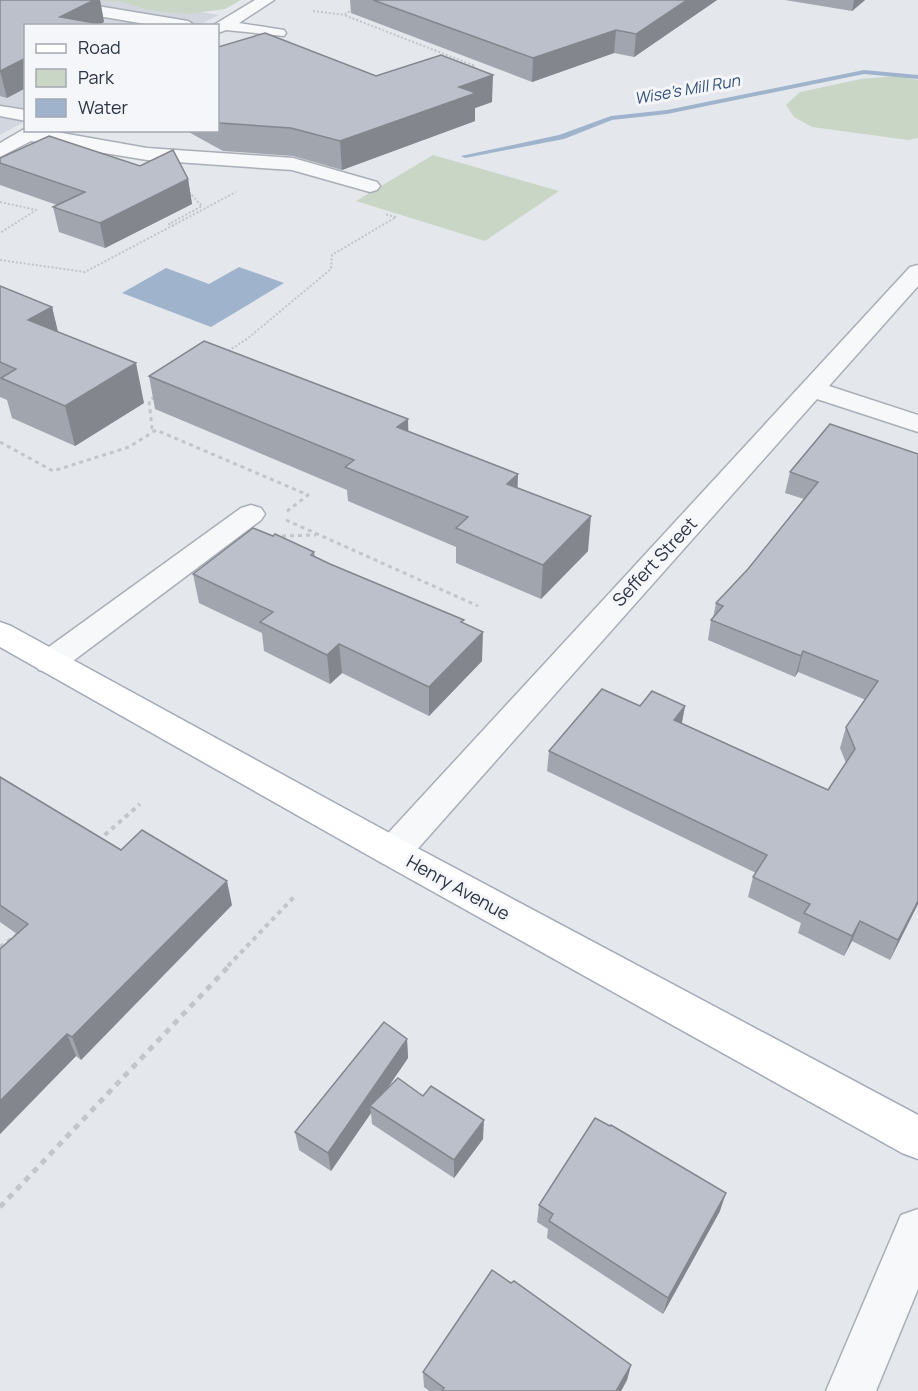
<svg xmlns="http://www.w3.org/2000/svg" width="918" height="1391" viewBox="0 0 918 1391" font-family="Manrope,sans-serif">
<rect width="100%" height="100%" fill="#e4e7ec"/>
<!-- built -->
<path fill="#d2d6de" d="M0,0H129L219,15L199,25L26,26L25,121L0,135Z"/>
<!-- green -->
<g fill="#c9d6c5">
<path d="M93,0H241L225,9L187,14L148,10L123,2Z"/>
<path d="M896,76L918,80V138L908,140L812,127L794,117L786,105L800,92L861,79Z"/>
<path d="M433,155L559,191L485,241L356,201Z"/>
</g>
<!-- water -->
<path fill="#9fb4cc" d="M239,267L284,283L211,327L122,293L166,268L209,284Z"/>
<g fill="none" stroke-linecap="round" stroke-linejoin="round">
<!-- stream -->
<path fill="#9fb4cc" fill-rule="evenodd" d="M864,70L918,75V79L864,74L667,114L612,120L564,139L465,158L461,156L559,135L611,116L667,110Z"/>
<defs>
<g id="minor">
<path d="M26,0H61L188,21L196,26H157L34,5Z"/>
<path d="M255,0H274L239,23L284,30L286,33L284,36L226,30L218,33V26H212Z"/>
<path d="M0,106L26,110V121L0,116Z"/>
<path d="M26,128V130H45L147,148L293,158L377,182L380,186L377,190L370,192L292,170L147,160L31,141L0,157V143Z"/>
<path d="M918,265V286L829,386L918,415V432L817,399L406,862L393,867L380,862L374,852L380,842L910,267Z"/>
<path d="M251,505L261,508L265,514L261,520L61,670L50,673L39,670L34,662L39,654L241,508Z"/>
<path d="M918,1209V1289L876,1391H826L901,1215Z"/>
</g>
<path id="major" d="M0,622L11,626L406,842L918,1115V1159L902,1153L380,862L0,647Z"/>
</defs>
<!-- minor casing -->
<use href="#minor" stroke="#a9aeb7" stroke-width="3"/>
<!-- major casing -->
<use href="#major" stroke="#a3abb8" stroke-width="3"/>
<!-- path-far3 -->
<g stroke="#c2c5cb" stroke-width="2" stroke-dasharray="2 2" stroke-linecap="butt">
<path d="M353,9L344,15L475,66L467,68"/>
<path d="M313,11L344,15"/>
<path d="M0,202L36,210L0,233"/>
<path d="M174,226L169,224L202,206L187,190"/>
<path d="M0,260L85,272L236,192"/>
<path d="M225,353L247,339L331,269L332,255L396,217L384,214"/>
</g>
<!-- path-far2 -->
<g stroke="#c2c5cb" stroke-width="3" stroke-dasharray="4 4" stroke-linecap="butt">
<path d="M155,397L149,400L152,428L156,430"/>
<path d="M0,442L53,471L129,447L156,430L308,495L286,512"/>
<path d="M286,520L478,606"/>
<path d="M282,536L316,535"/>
</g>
<!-- path-far1 -->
<g stroke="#c2c5cb" stroke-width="4" stroke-dasharray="4.5 4.5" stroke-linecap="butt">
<path d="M98,841L140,804"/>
<path d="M0,947L17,935"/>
<path d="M228,966L295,896"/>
</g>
<!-- path -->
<path stroke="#c2c5cb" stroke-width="5" stroke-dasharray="6 6" stroke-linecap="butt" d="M0,1207L230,965"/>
<!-- minor -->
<use href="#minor" fill="#f7f8fa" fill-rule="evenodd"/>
<!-- major -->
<use href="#major" fill="#fff" fill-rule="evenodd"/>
</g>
<!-- wall -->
<g fill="#a1a5ae">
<path d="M0,0H100L104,22L26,26L7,98L0,96Z"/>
<path d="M350,0H717L634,57L614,53L532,82L351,13Z"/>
<path d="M785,0H865L852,11Z"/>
<path d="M218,47L376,76L492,102L475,108V121L342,170L293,156L223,151L185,130H218Z"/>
<path d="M0,158L140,166L188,179L192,204L105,248L59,232L53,207L57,205L0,185Z"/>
<path d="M0,286L52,307L58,332L144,403L75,446L12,418L7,400L0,397Z"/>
<path d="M149,376L408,431L517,487L588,551L541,599L456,563V547L348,501L347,490L155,409Z"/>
<path d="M918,454V904L890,960L852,941L844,956L798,933L801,923L748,897L753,877L756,873L547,771L549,751L640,706H685L682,723L828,790L846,763L840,748L846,727L866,700L798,672L795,677L708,640L711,620L713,618L716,603L748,569L804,499L785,493L790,472Z"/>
<path d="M273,536L314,552L315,556L330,564L464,624L482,661L429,716L342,673L330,684L264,651L262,633L199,603L193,574Z"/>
<path d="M0,777L121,850L232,905L81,1060L76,1056L0,1134V949L17,934L0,922Z"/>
<path d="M407,1039L408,1058L388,1087L483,1139L454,1178L372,1124L371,1113L331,1171L299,1150L295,1132Z"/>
<path d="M539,1205L720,1211L663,1314L547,1238L548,1229L537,1222Z"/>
<path d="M511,1283L631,1365L627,1380L621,1391H429L424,1387L423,1372Z"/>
</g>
<!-- shaded-wall -->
<g fill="#83868d">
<path d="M94,0H100L104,22L98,26H62L60,17Z"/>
<path d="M687,0H717L634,57L636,34Z"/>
<path d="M854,0H865L852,11Z"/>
<path d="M616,30L614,53L532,82L533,58Z"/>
<path d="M26,58V88L7,98L0,71Z"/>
<path d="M493,75L492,102L475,108V121L342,170L340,141L459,87Z"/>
<path d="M188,179L192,204L105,248L100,223Z"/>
<path d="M52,307L61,345L28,320Z"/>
<path d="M136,363L144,403L75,446L65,406Z"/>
<path d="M408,419L409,452L397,427Z"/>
<path d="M518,474L517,508L507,484Z"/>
<path d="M591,516L588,551L541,599L543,565Z"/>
<path d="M483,632L482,661L429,716V687Z"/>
<path d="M339,644L342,673L330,684L327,655Z"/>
<path d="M803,651L798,672L795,677L801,656Z"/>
<path d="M685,706L681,726L674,720Z"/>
<path d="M227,881L232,905L81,1060L72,1037Z"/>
<path d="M918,901V904L890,960L898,940Z"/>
<path d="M860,921L852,941L844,956L852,936Z"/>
<path d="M67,1034L76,1056L0,1134V1101Z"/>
<path d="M407,1039L408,1058L374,1108L370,1106L371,1113L331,1171L328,1153Z"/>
<path d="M484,1120L483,1139L454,1178V1160Z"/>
<path d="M726,1193L720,1211L663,1314L668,1298Z"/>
<path d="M631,1365L627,1380L621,1391H616Z"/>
</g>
<!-- building -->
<g fill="#bbc0ca" stroke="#83868d" stroke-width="1.5">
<path d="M0,0H94L60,17L95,23L89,26H26V58L0,71Z"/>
<path d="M373,0H687L636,34L616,30L533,58Z"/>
<path d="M265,33L376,76L441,55L493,75L459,87L476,93L340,141L291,128L220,123L218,122V47Z"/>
<path d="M49,136L140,166L173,150L188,179L100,223L53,207L85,192L0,163V158Z"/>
<path d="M0,286L52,307L28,320L136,363L65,406L1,378L16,369L0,362Z"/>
<path d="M204,341L408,419L397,427L518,474L507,484L591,516L543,565L456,528L468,517L345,467L354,460L149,376Z"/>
<path d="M830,424L918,454V901L898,940L860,921L852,936L804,913L810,904L753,877L767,855L549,751L602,689L640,706L652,691L685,706L674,720L828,790L855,749L846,727L878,681L803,651L801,656L711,620L723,606L716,603L748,569L818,482L790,472Z"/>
<path d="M253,528L273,536L275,534L314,552L311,555L330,564L464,620L461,622L483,632L429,687L339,644L327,655L260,622L273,612L193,574Z"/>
<path d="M0,777L121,850L142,830L227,881L72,1037L67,1034L0,1101V949L28,924L0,905Z"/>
<path d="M384,1022L407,1039L328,1153L295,1132Z"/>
<path d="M398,1078L423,1096L431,1086L484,1120L454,1160L370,1106Z"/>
<path d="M595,1118L610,1126L611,1125L726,1193L668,1298L549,1221L553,1214L539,1205Z"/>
<path d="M492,1270L511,1283L514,1281L631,1365L616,1391H442L444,1388L423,1372Z"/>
</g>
<g text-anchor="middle" stroke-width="6" stroke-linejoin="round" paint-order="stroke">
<!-- far-water labels -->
<g font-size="16" font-style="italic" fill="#34527a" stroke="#f4f6f9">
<text transform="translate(687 89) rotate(-10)" y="6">Wise's Mill Run</text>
</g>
<!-- street labels -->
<g font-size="18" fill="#2b3445" stroke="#f4f6f9">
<text transform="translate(655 562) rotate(-47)" y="6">Seffert Street</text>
<text transform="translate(458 888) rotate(29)" y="6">Henry Avenue</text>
</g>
</g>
<!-- legend -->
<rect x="24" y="24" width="195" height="108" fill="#f4f6f9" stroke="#a4a8b1" stroke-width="1.5"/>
<rect x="36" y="44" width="30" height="9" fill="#ffffff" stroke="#a4a8b1" stroke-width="1.5"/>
<text x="78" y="54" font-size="18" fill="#2b3445">Road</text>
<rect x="36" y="69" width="30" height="18" fill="#c9d6c5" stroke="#a4a8b1" stroke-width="1.5"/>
<text x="78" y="84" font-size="18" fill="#2b3445">Park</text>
<rect x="36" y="99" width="30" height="18" fill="#9fb4cc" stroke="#a4a8b1" stroke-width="1.5"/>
<text x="78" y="114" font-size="18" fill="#2b3445">Water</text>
</svg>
